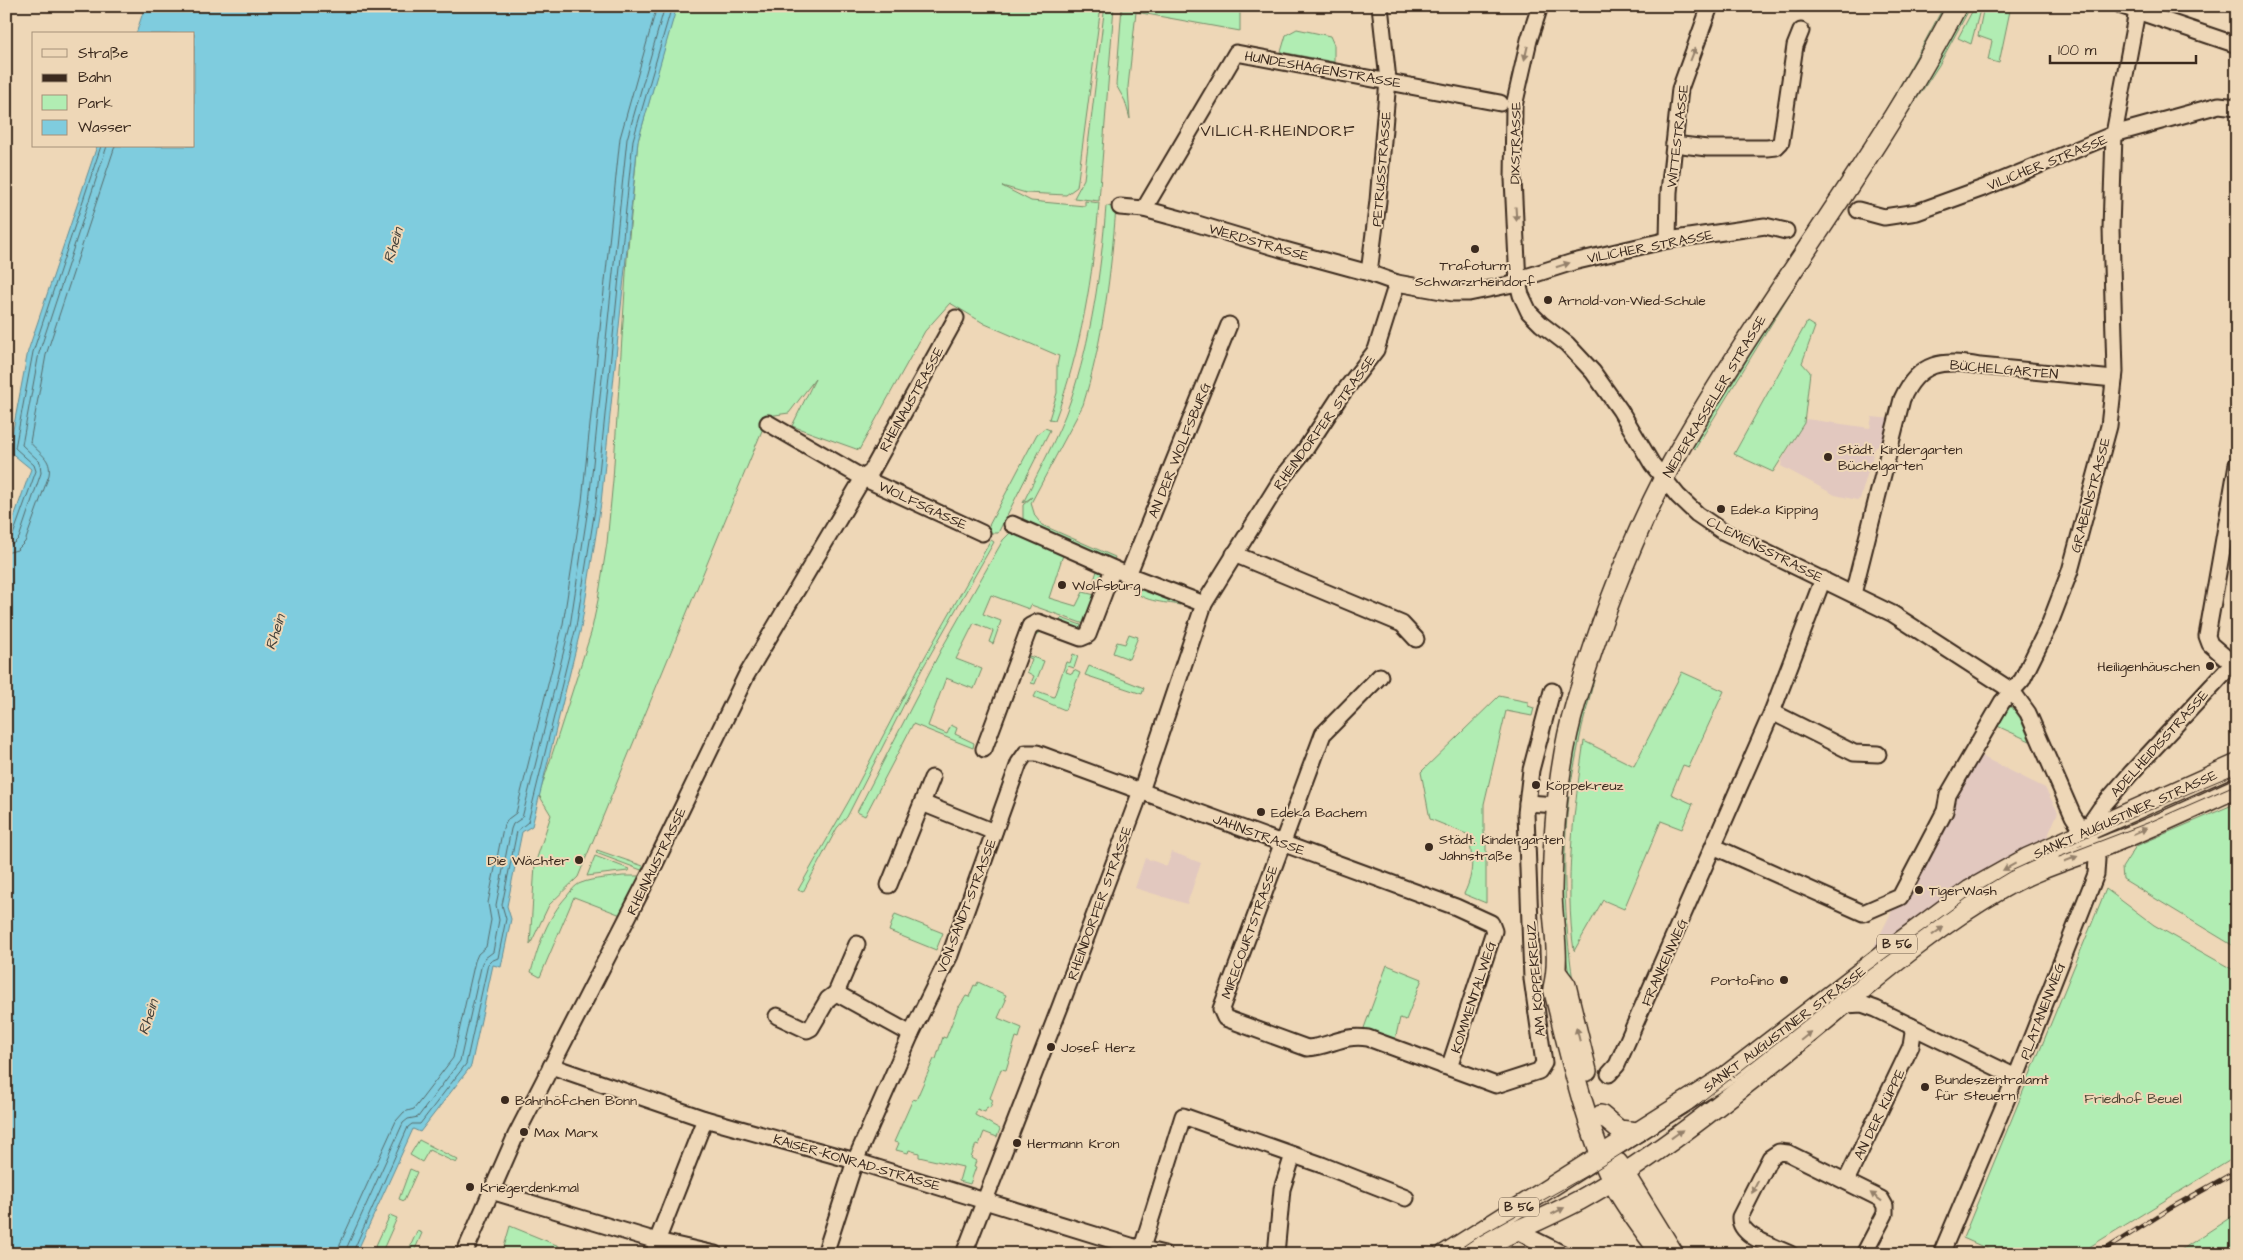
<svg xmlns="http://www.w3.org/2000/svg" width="2243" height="1260" viewBox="0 0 2243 1260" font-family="'Architects Daughter',sans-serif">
<rect width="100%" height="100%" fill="#eed7b7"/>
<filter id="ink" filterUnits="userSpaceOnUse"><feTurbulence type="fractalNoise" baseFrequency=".02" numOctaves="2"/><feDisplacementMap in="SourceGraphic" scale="10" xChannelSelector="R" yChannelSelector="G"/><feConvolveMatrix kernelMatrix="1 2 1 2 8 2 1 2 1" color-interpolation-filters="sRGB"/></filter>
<g filter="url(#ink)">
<!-- built -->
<g fill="#e2c8bf">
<path d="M1872,417L1892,419L1886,441L1875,448L1860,499L1857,500L1835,495L1781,466L1782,460L1806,419L1870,428Z"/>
<path d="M1977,754L2045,788L2058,812L2047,838L1977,875L1872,951L1896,903L1954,812L1956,794Z"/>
<path d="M1172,852L1201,863L1187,904L1135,888L1145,858L1167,866Z"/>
</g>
<!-- green -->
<g fill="#b1edb3" stroke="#768c68">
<path d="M676,6H1101L1077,187L1066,195L1026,193L1002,186L1031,201L1085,206V201L1099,203C1093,276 1081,350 1055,420L1049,419L1057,393V366L1059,356L985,324L950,303L925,331L859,450L792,426L815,379L789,413L768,416L578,877L549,905L530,945L535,864L551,815L539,795L591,633L598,600L607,543L613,480L627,258L638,141Z"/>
<path d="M1108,6H1114L1099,201L1074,198L1084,179L1104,13Z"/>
<path d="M1122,6H1240V31L1136,12L1128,87L1130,119L1125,101L1116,85Z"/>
<path d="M1944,6H1948L1903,86L1677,439L1676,436C1707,380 1744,327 1780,274C1839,187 1895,99 1944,6Z"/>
<path d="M1968,6H1971L1939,65L1794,287L1695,449L1693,447L1806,264L1930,74Z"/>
<path d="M1975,6H1981L1971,44L1958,38Z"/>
<path d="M1984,6H2011L1999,63L1988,60L1992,41L1978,36Z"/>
<path d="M1297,29L1330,36L1334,45V62L1281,52L1286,35Z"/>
<path d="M1106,206L1116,207C1111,274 1103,340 1083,405L1031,503L1035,516L1042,525L1115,557L1113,564L1023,521V505L1032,497L1023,503C1039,470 1058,437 1070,402C1091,340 1101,272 1106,206Z"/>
<path d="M1807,322L1815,327L1802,363L1810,372L1804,423L1773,472L1734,454Z"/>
<path d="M1045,428L1050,430L998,533H985L1037,434Z"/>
<path d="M1016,531L1073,554L1072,559L1063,555L1049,598L1076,606L1083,592L1095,595L1087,625L1031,605L1029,609L991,595L983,614L1001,621L993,644L989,642L993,631L974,623L956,659L982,669L974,689L946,678L928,726L947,734L951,725L957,728L955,734L974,743L973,748L913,724L865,816L857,812L942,648L1003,540L1011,532Z"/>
<path d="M991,540L994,542L921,671L847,817L837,828L803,892L798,890L850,799L918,669Z"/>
<path d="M1097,571L1106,574L1100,589H1091Z"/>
<path d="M1132,586L1136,587L1180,605C1165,602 1138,602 1132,586Z"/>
<path d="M1061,618L1081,625L1079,631L1059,623Z"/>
<path d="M1041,628L1038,636L1033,634L1026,655L1044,661L1035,684L1031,683L1034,676L1027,672L1032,659L1022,655L1032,630Z"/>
<path d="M1129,634L1138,637L1129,659L1113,653L1117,642L1125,644Z"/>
<path d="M1603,645L1582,727L1570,788H1567L1577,732Z"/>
<path d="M1073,654L1078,656L1074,668L1068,666L1066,672L1072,674L1074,670L1080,673L1065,710L1034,697L1037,691L1054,697L1066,662L1070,663Z"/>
<path d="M1089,666L1144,688L1142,694L1085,675Z"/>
<path d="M1682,672L1724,691L1689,767L1683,765L1671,794L1693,804L1682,829L1661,821L1624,909L1603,900L1574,951C1564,882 1574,810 1584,741L1634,766Z"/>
<path d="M1499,696L1528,702V706L1534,708L1532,716L1506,711L1484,804V834H1486V903L1464,894C1475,871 1472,859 1469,835L1430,819L1421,772Z"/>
<path d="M2005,707H2012L2020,718L2030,741L1995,725Z"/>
<path d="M1567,795L1569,796C1562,858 1564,919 1573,981L1569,975L1564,942L1561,870Z"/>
<path d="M2237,803V948L2123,879L2122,868L2136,846Z"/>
<path d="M1545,822L1547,827L1575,1101L1573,1103C1551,1034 1546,978 1544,906C1543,878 1543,850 1545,822Z"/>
<path d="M597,850L646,867L644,871L596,853Z"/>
<path d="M595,856L629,869L628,871L587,876Z"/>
<path d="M623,876H640L621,915L574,897L540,977L531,972C539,944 547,918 567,896C571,891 575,885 581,883C594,878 609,878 623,876Z"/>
<path d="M2106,889L2154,925L2237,972V1156L2078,1254H1999L1963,1238Z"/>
<path d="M895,914L943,933L936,950L889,931Z"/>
<path d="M1387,965L1422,979L1406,1020L1400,1018L1395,1040L1364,1028Z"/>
<path d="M978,982L1006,995L1004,999L1006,1000L998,1018L1022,1028L1019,1038L1016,1037L1006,1070L1001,1069L990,1098L993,1100L990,1108L987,1107L985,1112L977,1109L975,1115L1000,1129L997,1137L984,1132L979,1145L976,1144L971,1158L976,1161L974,1166L976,1167L970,1184L959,1181L963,1167L919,1157V1153L909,1150L908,1153L896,1150L899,1143L894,1142L913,1099L916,1100L934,1059H936L943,1037L946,1038L958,1007H959L966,996L969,997L974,985L976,986Z"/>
<path d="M419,1140L458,1160L456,1163L429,1150L422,1162L410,1155Z"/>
<path d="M410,1169L417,1172L404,1201L399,1199Z"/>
<path d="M2237,1213V1254H2175Z"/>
<path d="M390,1215L397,1218L381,1254H372Z"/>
<path d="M510,1226L559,1246L556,1254H502Z"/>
<path d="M417,1231L422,1233L413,1254H407Z"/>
</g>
<!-- water -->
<path fill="#7fccde" stroke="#648b91" d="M145,6H677L638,141L601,503L581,628L532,826L522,832L507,906L511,919L501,967L493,965L471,1066L420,1132L413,1129L356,1254H6V540L31,469L9,451L28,351L97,146H194V34H136Z"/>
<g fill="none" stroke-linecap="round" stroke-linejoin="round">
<!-- shore -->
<g stroke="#566b6b" stroke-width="1">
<path d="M6,539L13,535L36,471L34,465L15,448L33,352L101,146"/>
<path d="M6,545L14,543L19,538L41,473L40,462L22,445L39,353L107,146"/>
<path d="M6,553L17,550L25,542L49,475C52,458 39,454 30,442L46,355L115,146"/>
<path d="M338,1254L340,1244L396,1121L404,1112L414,1109L453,1058L475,961L478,954L486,947L491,920L488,903L503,828L508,819L516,813L563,624L582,501L620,138L657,6"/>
<path d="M346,1254L347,1247L403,1123L408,1119L418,1117L460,1061L482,963L485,958L493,952L499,920L496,905L511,829L513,824L522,818L570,626L589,502L627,139L665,6"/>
<path d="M352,1254L408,1127L412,1124H420L466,1064L488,964L491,961L498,958L506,919L502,905L517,831L528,822L576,627L596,503L633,140L672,6"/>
</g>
<defs>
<g id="minor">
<path d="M1540,6L1529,40L1514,106L1513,179L1518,283L1521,295L1529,312L1541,324L1567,344L1593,372L1620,410L1652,464L1678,496L1697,514L1722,531L1893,614L2012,691L2028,713L2073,816L2095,849L2097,859L2096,874L2016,1077L1941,1254"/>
<path d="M2122,6L2237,45"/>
<path d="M1674,144L1707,148H1767L1776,147L1781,142L1795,46L1801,31"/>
<path d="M1120,207L1144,209L1181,219L1281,249L1369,273L1397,283L1453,293H1469L1518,283L1529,276L1573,262L1668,240L1765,226L1786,231"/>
<path d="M1144,209L1236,53L1500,103"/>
<path d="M1858,210L1884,217L1917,212L1986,187L2114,134L2219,105L2237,107"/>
<path d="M1668,240L1669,192L1680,89L1710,6"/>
<path d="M1369,273L1378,201L1388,80L1380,6"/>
<path d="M768,423L863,478L982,533"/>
<path d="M1012,524L1128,575L1204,604"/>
<path d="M1234,554L1402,624L1416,639"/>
<path d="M1128,575L1229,325"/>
<path d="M1853,594L1902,399C1919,361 1943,359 1980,366L2114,379"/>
<path d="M2232,663L2210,644L2207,636L2237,464"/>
<path d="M1380,676L1323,734L1221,1009L1225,1018L1307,1048C1331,1047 1341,1034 1368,1038L1496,1085L1539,1071L1544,1063L1532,979L1526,813L1531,770L1552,691"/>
<path d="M1772,712L1854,753L1878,754"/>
<path d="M984,749L1030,626L1038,622L1081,638L1088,635L1113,569"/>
<path d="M922,803L994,832"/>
<path d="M1527,803L1557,805"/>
<path d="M2085,831L2100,809L2132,772L2237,659"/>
<path d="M1715,847L1863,913L1900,897L1945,811L1948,795L2002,702L2022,680L2050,623L2070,571L2109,426L2115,372L2111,229L2114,134L2138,6"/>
<path d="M889,885L932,778"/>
<path d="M836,993L911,1034"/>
<path d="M1845,1005L1862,1004L1876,1009L2016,1077"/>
<path d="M777,1016L807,1030L811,1028L828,999L836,993L857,944"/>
<path d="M551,1066L705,1119L855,1161L1131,1246L1164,1254"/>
<path d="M1609,1074L1617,1065L1772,712L1823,579"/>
<path d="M1846,1181L1911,1046L1913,1033L1911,1026"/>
<path d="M491,1191L657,1241L715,1254"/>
<path d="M1515,1230L1563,1254"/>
<path d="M464,1254L516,1135L652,870L746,676L863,478L871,472L956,318"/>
<path d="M654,1254L657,1241L705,1119"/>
<path d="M825,1254L855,1161L911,1034L950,955L1019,763L1026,753H1037L1456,907L1491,923L1494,931L1450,1065L1443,1066"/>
<path d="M964,1254L1060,1007L1141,791L1204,604L1283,477L1305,450L1339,398L1376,350L1397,283"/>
<path d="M1140,1254L1183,1116L1322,1165L1406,1198"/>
<path d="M1276,1254L1282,1189L1293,1155"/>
<path d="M1790,1254C1774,1246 1739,1237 1740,1217L1770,1158L1779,1152L1788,1153L1881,1199L1885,1206V1214L1864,1254"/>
</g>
<g id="major">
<path d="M1557,973L1566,985L1587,1071"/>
<path d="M1601,1115L1619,1130L1638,1132"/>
<path d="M1618,1163L1674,1254"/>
<path d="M1445,1254L1723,1078L1889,950L1970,890L2027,858L2237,764"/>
<path d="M1470,1254C1506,1234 1544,1219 1580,1200C1643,1165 1708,1114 1765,1069C1844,1008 1916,937 2003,888C2037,868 2076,858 2112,843C2154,827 2195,807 2237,788"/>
<path d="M1661,1254C1644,1230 1625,1207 1612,1181C1584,1122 1569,1051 1553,988C1561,956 1552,923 1552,891C1553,828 1558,762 1576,702C1603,613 1636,525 1682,445C1768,296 1877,159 1957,6"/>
</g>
</defs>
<!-- minor casing -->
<use href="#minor" stroke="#3b2a1e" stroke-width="19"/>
<!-- major casing -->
<use href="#major" stroke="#3b2a1e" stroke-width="22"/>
<!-- minor -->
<use href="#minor" stroke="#eed7b7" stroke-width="15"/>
<!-- major -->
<use href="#major" stroke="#eed7b7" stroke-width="19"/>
<!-- tram -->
<g stroke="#3b2a1e" stroke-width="1">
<path d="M2059,857L2150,822L2237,784"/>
<path d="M1452,1254L1474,1239L1586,1176L1691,1110L1861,976L1974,893L2009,872L2088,836L2237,773"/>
</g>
<defs>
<path id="rail" d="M2098,1254L2171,1208L2237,1171"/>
</defs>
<!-- rail casing -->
<use href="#rail" stroke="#3b2a1e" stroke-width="5"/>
<!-- rail -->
<use href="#rail" stroke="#eed7b7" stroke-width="3" stroke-dasharray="9" stroke-linecap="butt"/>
</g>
<!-- one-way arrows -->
<defs><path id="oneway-solid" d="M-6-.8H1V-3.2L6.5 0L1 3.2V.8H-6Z" transform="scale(1.25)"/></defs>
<g fill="#94806a">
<use href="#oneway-solid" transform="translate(1526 53) rotate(103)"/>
<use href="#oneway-solid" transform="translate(1693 54) rotate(-69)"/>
<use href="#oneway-solid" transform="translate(1516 214) rotate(86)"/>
<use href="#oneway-solid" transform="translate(1563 265) rotate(-18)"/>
<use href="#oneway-solid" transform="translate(2140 831) rotate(-24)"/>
<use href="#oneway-solid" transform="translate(2071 859) rotate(-21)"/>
<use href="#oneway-solid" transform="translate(2009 867) rotate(152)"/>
<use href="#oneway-solid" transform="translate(1938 931) rotate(-36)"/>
<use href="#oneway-solid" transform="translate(1578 1034) rotate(-104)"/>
<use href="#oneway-solid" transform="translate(1806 1036) rotate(-39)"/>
<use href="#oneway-solid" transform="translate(1677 1134) rotate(-36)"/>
<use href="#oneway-solid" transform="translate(1755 1187) rotate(117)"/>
<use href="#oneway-solid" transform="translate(1876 1197) rotate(-144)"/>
<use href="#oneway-solid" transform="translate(1558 1211) rotate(-27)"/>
</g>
</g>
<!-- markers -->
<g fill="#3b2a1e" stroke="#eed7b7" stroke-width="2">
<circle cx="1475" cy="249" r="5"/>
<circle cx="1548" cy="300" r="5"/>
<circle cx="1828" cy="457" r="5"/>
<circle cx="1721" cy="509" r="5"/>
<circle cx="1062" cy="585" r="5"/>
<circle cx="2210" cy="666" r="5"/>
<circle cx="1536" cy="785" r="5"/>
<circle cx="1261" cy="812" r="5"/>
<circle cx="1429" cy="847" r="5"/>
<circle cx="579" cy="860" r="5"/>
<circle cx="1919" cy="890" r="5"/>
<circle cx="1784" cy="980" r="5"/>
<circle cx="1051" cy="1047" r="5"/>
<circle cx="1925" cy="1087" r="5"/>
<circle cx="505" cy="1100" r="5"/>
<circle cx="524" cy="1132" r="5"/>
<circle cx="1017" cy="1143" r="5"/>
<circle cx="470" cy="1187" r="5"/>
</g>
<g text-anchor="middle" stroke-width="4" stroke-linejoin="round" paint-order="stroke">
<!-- shield labels -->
<g fill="#eed7b7" stroke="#715e4c" stroke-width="1">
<rect x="1877" y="934.5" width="40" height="19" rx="4"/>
<rect x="1499" y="1197.5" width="40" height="19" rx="4"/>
</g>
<g font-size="12" font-weight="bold" fill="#3b2a1e">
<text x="1897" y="948">B 56</text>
<text x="1519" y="1211">B 56</text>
</g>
<!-- street labels -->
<g font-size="14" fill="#3b2a1e" stroke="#eed7b7">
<text transform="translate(1323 69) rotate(10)" y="5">HUNDESHAGENSTRASSE</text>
<text transform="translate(1677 136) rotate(-83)" y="5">WITTESTRASSE</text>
<text transform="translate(1515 143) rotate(-89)" y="5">DIXSTRASSE</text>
<text transform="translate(2047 162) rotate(-22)" y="5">VILICHER STRASSE</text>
<text transform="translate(1381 169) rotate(-85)" y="5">PETRUSSTRASSE</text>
<text transform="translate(1259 242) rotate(16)" y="5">WERDSTRASSE</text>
<text transform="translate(1650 246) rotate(-11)" y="5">VILICHER STRASSE</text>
<text transform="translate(2004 369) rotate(5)" y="5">BÜCHELGARTEN</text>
<text transform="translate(1714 396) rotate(-59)" y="5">NIEDERKASSELER STRASSE</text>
<text transform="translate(911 399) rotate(-61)" y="5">RHEINAUSTRASSE</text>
<text transform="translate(1324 422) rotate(-54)" y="5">RHEINDORFER STRASSE</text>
<text transform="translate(1179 450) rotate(-68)" y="5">AN DER WOLFSBURG</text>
<text transform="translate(2090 495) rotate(-75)" y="5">GRABENSTRASSE</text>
<text transform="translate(923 505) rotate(25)" y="5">WOLFSGASSE</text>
<text transform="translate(1765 549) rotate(27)" y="5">CLEMENSSTRASSE</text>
<text transform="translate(2159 743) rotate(-48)" y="5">ADELHEIDISSTRASSE</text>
<text transform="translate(2125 814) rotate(-24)" y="5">SANKT AUGUSTINER STRASSE</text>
<text transform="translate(1259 834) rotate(20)" y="5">JAHNSTRASSE</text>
<text transform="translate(656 861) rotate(-64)" y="5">RHEINAUSTRASSE</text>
<text transform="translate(1099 903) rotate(-70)" y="5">RHEINDORFER STRASSE</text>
<text transform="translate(966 906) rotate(-69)" y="5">VON-SANDT-STRASSE</text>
<text transform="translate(1249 932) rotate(-70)" y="5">MIRECOURTSTRASSE</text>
<text transform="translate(1664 962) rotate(-66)" y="5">FRANKENWEG</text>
<text transform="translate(1535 979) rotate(-95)" y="5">AM KÖPPEKREUZ</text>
<text transform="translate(1473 997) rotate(-72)" y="5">KOMMENTALWEG</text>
<text transform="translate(2042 1011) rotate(-69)" y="5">PLATANENWEG</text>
<text transform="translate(1784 1029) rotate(-37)" y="5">SANKT AUGUSTINER STRASSE</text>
<text transform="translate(1879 1114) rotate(-64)" y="5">AN DER KÜPPE</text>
<text transform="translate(857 1162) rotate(16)" y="5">KAISER-KONRAD-STRASSE</text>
</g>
<!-- poi labels -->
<g font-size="14" fill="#3b2a1e" stroke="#eed7b7" text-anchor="start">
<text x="1475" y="270" text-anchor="middle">Trafoturm<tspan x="1475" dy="16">Schwarzrheindorf</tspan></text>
<text x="1558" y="305">Arnold-von-Wied-Schule</text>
<text x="1838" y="454">Städt. Kindergarten<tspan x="1838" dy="16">Büchelgarten</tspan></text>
<text x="1731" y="514">Edeka Kipping</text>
<text x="1072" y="590">Wolfsburg</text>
<text x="2200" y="671" text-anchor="end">Heiligenhäuschen</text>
<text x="1546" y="790">Köppekreuz</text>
<text x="1271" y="817">Edeka Bachem</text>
<text x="1439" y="844">Städt. Kindergarten<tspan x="1439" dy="16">Jahnstraße</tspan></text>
<text x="569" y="865" text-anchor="end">Die Wächter</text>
<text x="1929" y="895">TigerWash</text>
<text x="1774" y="985" text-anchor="end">Portofino</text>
<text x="1061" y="1052">Josef Herz</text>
<text x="1935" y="1084">Bundeszentralamt<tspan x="1935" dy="16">für Steuern</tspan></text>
<text x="515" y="1105">Bahnhöfchen Bonn</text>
<text x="534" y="1137">Max Marx</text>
<text x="1027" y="1148">Hermann Kron</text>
<text x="480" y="1192">Kriegerdenkmal</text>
</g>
<!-- park labels -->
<g font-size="14" fill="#4d4734" stroke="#eed7b7">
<text x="2133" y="1103">Friedhof Beuel</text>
</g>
<!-- water labels -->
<g font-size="15" font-style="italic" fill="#45423b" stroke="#eed7b7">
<text transform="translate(393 245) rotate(-73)" y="5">Rhein</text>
<text transform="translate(275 632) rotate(-72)" y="5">Rhein</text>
<text transform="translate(148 1017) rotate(-72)" y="5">Rhein</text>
</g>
<!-- quarter labels -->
<g font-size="16" letter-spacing="1" fill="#3b2a1e" stroke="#eed7b7">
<text x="1278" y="136">VILICH-RHEINDORF</text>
</g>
</g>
<!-- margin -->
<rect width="2243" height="1260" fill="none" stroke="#eed7b7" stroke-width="25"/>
<rect x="12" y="12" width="2218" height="1235" fill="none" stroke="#3b2a1e" stroke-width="2" filter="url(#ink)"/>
<!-- legend -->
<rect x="32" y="32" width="162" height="115" fill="#eed7b7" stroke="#a6927a"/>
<rect x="42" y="49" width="25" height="8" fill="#eed7b7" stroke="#a6927a"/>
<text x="78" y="58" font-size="15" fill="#3b2a1e">Straße</text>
<rect x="42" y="74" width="25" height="8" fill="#3b2a1e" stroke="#a6927a"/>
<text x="78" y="82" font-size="15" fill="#3b2a1e">Bahn</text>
<rect x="42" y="95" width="25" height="15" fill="#b1edb3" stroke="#a6927a"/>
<text x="78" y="108" font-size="15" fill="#3b2a1e">Park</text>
<rect x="42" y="120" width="25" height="15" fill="#7fccde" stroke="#a6927a"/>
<text x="78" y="132" font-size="15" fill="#3b2a1e">Wasser</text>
<!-- scale -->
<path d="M2050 55v8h146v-8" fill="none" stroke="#3b2a1e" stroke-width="2.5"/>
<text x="2058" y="55" font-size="15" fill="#3b2a1e" stroke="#eed7b7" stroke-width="4" paint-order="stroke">100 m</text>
</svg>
